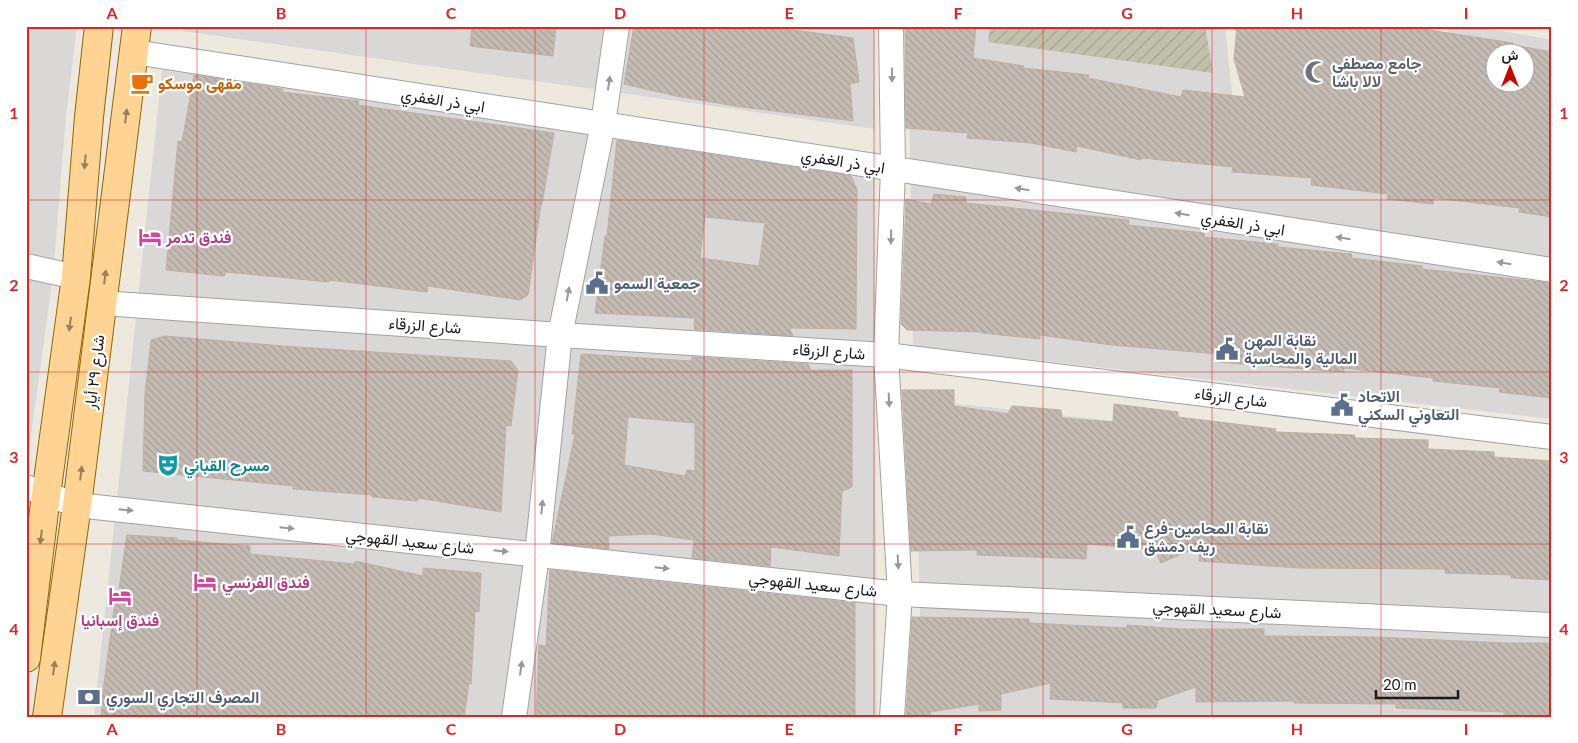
<svg xmlns="http://www.w3.org/2000/svg" width="1578" height="743" viewBox="0 0 1578 743" font-family="Lato,Vazirmatn,sans-serif">
<defs>
<pattern id="construction-furrows" width="10" height="10" patternUnits="userSpaceOnUse" patternTransform="scale(1.25)"><rect width="10" height="10" fill="#c1c1ab"/><path d="M-1 1l2-2M0 10L10 0M9 11l2-2" fill="none" stroke="#a5a593"/></pattern>
<pattern id="building-back-hatch" width="6" height="6" patternUnits="userSpaceOnUse" patternTransform="scale(1.25)"><rect width="6" height="6" fill="#c4bbb3"/><path d="M-1 5l2 2M0 0l6 6M5-1l2 2" fill="none" stroke="#a8a099"/></pattern>
</defs>
<rect width="100%" height="100%" fill="#ede9df"/>
<!-- residential -->
<g fill="#d9d8d7" fill-rule="evenodd">
<path d="M26,26H77L66,116L53,275L26,472Z"/>
<path d="M182,26H874L875,129L182,31Z"/>
<path d="M908,26H1225L1235,121L1414,136L1449,26H1476L1552,40V419L913,346ZM1496,52H1526V82H1496Z"/>
<path d="M162,70L874,167L877,717H94Z"/>
<path d="M914,399L1552,469V717H923Z"/>
</g>
<!-- construction -->
<path fill="url(#construction-furrows)" d="M990,26H1205L1213,73L988,42Z"/>
<!-- building -->
<g fill="url(#building-back-hatch)" stroke="#bfafa2" fill-rule="evenodd">
<path d="M472,26H556L553,56L470,46Z"/>
<path d="M634,26H764L853,38L859,82L850,84L853,121L735,106L676,96L624,84Z"/>
<path d="M905,26H976L973,58L1024,66L1023,68L1089,75L1088,78L1181,97L1183,90L1245,97L1234,59L1237,26H1403L1513,43V45L1552,52V217L1519,212L1520,208L1434,198L1433,204L1387,199L1388,194L1311,185L1312,178L1232,172L1233,167L1142,158L1141,160L1077,146L1076,152L1031,143L967,138L968,133L906,128ZM1496,52H1526V82H1496Z"/>
<path d="M194,75L283,89L282,92L359,101L358,105L554,133L542,204H541L528,295L520,300L428,286L427,292L329,280V282L226,272L224,276L166,270L178,141L182,142Z"/>
<path d="M617,140L851,176L857,189L856,329L789,328L793,336L694,329L695,318L595,313L605,236H607ZM705,217L765,223L759,266L700,258Z"/>
<path d="M934,194L966,197V203L1129,220L1128,225L1204,233V237L1278,244V247L1352,254L1351,258L1422,266V269L1552,283V398L1499,392L1500,388L1433,381V378L1344,368V372L1218,362L1219,354L1112,345L1040,335V339L982,333V332L907,330L901,324L906,199L931,204Z"/>
<path d="M165,336L283,346L511,361L518,370L511,426L506,425L501,512L419,498L417,501L372,497V495L293,489V486L143,471L145,394L151,340Z"/>
<path d="M581,354L691,361L692,357L808,364L811,370H852V487L842,491L839,556L771,547L770,566L692,558L694,540L651,534L608,536L609,549L552,543L575,434H572ZM628,417L695,423V471L687,470L685,476L624,465Z"/>
<path d="M902,390H954V406L1008,414L1012,406L1061,410L1062,418L1113,422L1114,404L1178,412V417L1276,429L1275,432L1355,435V438L1428,440V449L1494,452V457L1552,461V580L1511,578V575L1445,573V569L1298,568L1199,561L1200,546L1161,563L1155,550L1087,544L1086,559L977,555V550L911,551Z"/>
<path d="M127,535L177,538V540L250,546V554L355,564V561L423,576V568L481,573L479,612L475,611L471,684L469,683L464,717H101L103,691L115,602H117Z"/>
<path d="M550,570L855,603V717H536L539,645L546,646Z"/>
<path d="M912,617L1029,619V623L1127,628V625L1181,629H1264V636L1376,637L1505,643H1552V716L1504,715V712L1396,708V704L1294,703V701L1196,702V687L1158,700L1156,708H1123V703L1050,699L1051,683L1001,694V710L979,711V704L930,712V717H906Z"/>
</g>
<g fill="none" stroke-linecap="round" stroke-linejoin="round">
<defs>
<g id="street">
<path d="M891,26L893,169L886,355L900,594L892,717"/>
<path d="M134,52L1552,270"/>
<path d="M26,266L76,277"/>
<path d="M102,303L560,335L886,355L1552,437"/>
<path d="M26,487L77,505L900,594L1552,625"/>
<path d="M514,717L537,555L560,335L603,124L617,26"/>
</g>
<g id="primary">
<path d="M26,658L46,495L76,277L89,117L99,26"/>
<path d="M47,717L77,505L137,26"/>
</g>
</defs>
<!-- street casing -->
<use href="#street" stroke="#a2a2a2" stroke-width="26"/>
<!-- primary casing -->
<use href="#primary" stroke="#916500" stroke-width="30"/>
<!-- street -->
<use href="#street" stroke="#fff" stroke-width="24"/>
<!-- primary -->
<use href="#primary" stroke="#fed393" stroke-width="28"/>
</g>
<!-- one-way arrows -->
<defs><path id="oneway-solid" d="M-6-.8H1V-3.2L6.5 0L1 3.2V.8H-6Z" transform="scale(1.25)"/></defs>
<g fill="#989898">
<use href="#oneway-solid" transform="translate(892 75) rotate(89)"/>
<use href="#oneway-solid" transform="translate(609 83) rotate(-81)"/>
<use href="#oneway-solid" transform="translate(1022 189) rotate(-171)"/>
<use href="#oneway-solid" transform="translate(1182 214) rotate(-171)"/>
<use href="#oneway-solid" transform="translate(891 237) rotate(92)"/>
<use href="#oneway-solid" transform="translate(1343 238) rotate(-171)"/>
<use href="#oneway-solid" transform="translate(1504 263) rotate(-171)"/>
<use href="#oneway-solid" transform="translate(568 294) rotate(-79)"/>
<use href="#oneway-solid" transform="translate(889 400) rotate(87)"/>
<use href="#oneway-solid" transform="translate(542 507) rotate(-84)"/>
<use href="#oneway-solid" transform="translate(126 510) rotate(6)"/>
<use href="#oneway-solid" transform="translate(287 528) rotate(6)"/>
<use href="#oneway-solid" transform="translate(501 551) rotate(6)"/>
<use href="#oneway-solid" transform="translate(898 562) rotate(87)"/>
<use href="#oneway-solid" transform="translate(662 568) rotate(6)"/>
<use href="#oneway-solid" transform="translate(521 668) rotate(-82)"/>
</g>
<g fill="#98805d">
<use href="#oneway-solid" transform="translate(126 116) rotate(-83)"/>
<use href="#oneway-solid" transform="translate(85 162) rotate(95)"/>
<use href="#oneway-solid" transform="translate(105 277) rotate(-83)"/>
<use href="#oneway-solid" transform="translate(70 324) rotate(98)"/>
<use href="#oneway-solid" transform="translate(81 473) rotate(-83)"/>
<use href="#oneway-solid" transform="translate(41 537) rotate(97)"/>
<use href="#oneway-solid" transform="translate(54 668) rotate(-82)"/>
</g>
<!-- grid -->
<path fill="none" stroke="#d62828" stroke-width="1" stroke-opacity="0.55" d="M197,26V717M366,26V717M535,26V717M704,26V717M874,26V717M1043,26V717M1212,26V717M1381,26V717M26,200H1552M26,372H1552M26,544H1552"/>
<!-- icons -->
<defs>
<symbol id="mosque-bare" viewBox="-9 -9 18 18"><path d="M3.5-4.9A6 6 0 1 0 3.5 4.9A5 5 0 1 1 3.5-4.9Z" fill="#6b7280" stroke="#fff" stroke-width="2.5" paint-order="stroke"/></symbol>
<symbol id="cafe-bare" viewBox="-9 -9 18 18"><path d="M-5.5-4.5H6V0H3Q3 3.5 0 3.5H-2.5Q-5.5 3.5-5.5 0ZM3-3.2v2h1.7v-2ZM-6 4.5H4V6H-6Z" fill="#e8710a" stroke="#fff" stroke-width="2.5" paint-order="stroke"/></symbol>
<symbol id="hotel-bare" viewBox="-9 -9 18 18"><path d="M-6-4.5h1.5V1H6V5H4.5V3h-9V5H-6ZM-4 0a1.8 1.8 0 1 1 3.6 0ZM.5 0V-2.5h3Q6-2.5 6 0Z" fill="#d1479c" stroke="#fff" stroke-width="2.5" paint-order="stroke"/></symbol>
<symbol id="civic-bare" viewBox="-9 -9 18 18"><path d="M-.6-6.5H3V-4.5H.6V-3L4-1V1h2V6H-6V1h2V-1L-.6-3ZM-1.2 2.5V6h2.4V2.5Z" fill="#5c6f8a" stroke="#fff" stroke-width="2.5" paint-order="stroke"/></symbol>
<symbol id="theatre-bare" viewBox="-9 -9 18 18"><path d="M-5-5.5Q0-4 5-5.5V0Q5 5 0 6Q-5 5-5 0ZM-3.3-2.5H-1v1.5H-3.3ZM1-2.5H3.3v1.5H1ZM-2.8 1Q0 5.5 2.8 1Z" fill="#0f9aa8" stroke="#fff" stroke-width="2.5" paint-order="stroke"/></symbol>
<symbol id="bank-bare" viewBox="-9 -9 18 18"><path d="M-6-4H6V4H-6ZM0-2.3a2.3 2.3 0 1 0 0 4.6a2.3 2.3 0 1 0 0-4.6Z" fill="#5c6f8a" stroke="#fff" stroke-width="2.5" paint-order="stroke"/></symbol>
</defs>
<g fill-rule="evenodd">
<use href="#mosque-bare" x="1300" y="56" width="32" height="32"/>
<use href="#cafe-bare" x="126" y="67" width="32" height="32"/>
<use href="#hotel-bare" x="134" y="221" width="32" height="32"/>
<use href="#civic-bare" x="581" y="267" width="32" height="32"/>
<use href="#civic-bare" x="1211" y="333" width="32" height="32"/>
<use href="#civic-bare" x="1326" y="389" width="32" height="32"/>
<use href="#theatre-bare" x="152" y="449" width="32" height="32"/>
<use href="#civic-bare" x="1112" y="521" width="32" height="32"/>
<use href="#hotel-bare" x="189" y="566" width="32" height="32"/>
<use href="#hotel-bare" x="104" y="580" width="32" height="32"/>
<use href="#bank-bare" x="73" y="681" width="32" height="32"/>
</g>
<g text-anchor="middle" stroke-width="4.5" stroke-linejoin="round" paint-order="stroke">
<!-- worship labels -->
<g font-size="16" font-weight="bold" fill="#5b616d" stroke="#fff" text-anchor="start">
<text x="1332" y="69">جامع مصطفى<tspan x="1332" dy="18">لالا باشا</tspan></text>
</g>
<!-- food labels -->
<g font-size="16" font-weight="bold" fill="#c56008" stroke="#fff" text-anchor="start">
<text x="158" y="89">مقهى موسكو</text>
</g>
<!-- street labels -->
<g font-size="16" fill="#1b1b1b" stroke="#fff">
<text transform="translate(443 100) rotate(9)" y="6">ابي ذر الغفري</text>
<text transform="translate(843 161) rotate(9)" y="6">ابي ذر الغفري</text>
<text transform="translate(1243 223) rotate(9)" y="6">ابي ذر الغفري</text>
<text transform="translate(425 325) rotate(4)" y="6">شارع الزرقاء</text>
<text transform="translate(829 351) rotate(4)" y="6">شارع الزرقاء</text>
<text transform="translate(94 372) rotate(-83)" y="6">شارع ٢٩ أيار</text>
<text transform="translate(1231 397) rotate(7)" y="6">شارع الزرقاء</text>
<text transform="translate(410 541) rotate(6)" y="6">شارع سعيد القهوجي</text>
<text transform="translate(813 584) rotate(6)" y="6">شارع سعيد القهوجي</text>
<text transform="translate(1217 609) rotate(3)" y="6">شارع سعيد القهوجي</text>
</g>
<!-- hotel labels -->
<g font-size="16" font-weight="bold" fill="#b23c85" stroke="#fff" text-anchor="start">
<text x="166" y="243">فندق تدمر</text>
<text x="222" y="588">فندق الفرنسي</text>
<text x="120" y="626" text-anchor="middle">فندق إسبانيا</text>
</g>
<!-- service labels -->
<g font-size="16" font-weight="bold" fill="#4e5e75" stroke="#fff" text-anchor="start">
<text x="614" y="289">جمعية السمو</text>
<text x="1244" y="346">نقابة المهن<tspan x="1244" dy="18">المالية والمحاسبة</tspan></text>
<text x="1358" y="402">الاتحاد<tspan x="1358" dy="18">التعاوني السكني</tspan></text>
<text x="1144" y="534">نقابة المحامين-فرع<tspan x="1144" dy="18">ريف دمشق</tspan></text>
<text x="106" y="703">المصرف التجاري السوري</text>
</g>
<!-- culture labels -->
<g font-size="16" font-weight="bold" fill="#0d838f" stroke="#fff" text-anchor="start">
<text x="184" y="471">مسرح القباني</text>
</g>
</g>
<!-- border -->
<rect width="1578" height="743" fill="none" stroke="#ffffff" stroke-width="55"/>
<!-- north arrow -->
<g transform="translate(1510 68)"><circle r="24" fill="#ffffff" stroke="#a4a4a4"/>
<path d="M0-4L9 19L0 12L-9 19Z" fill="#c50600"/>
<text y="-8" font-size="14" font-weight="bold" text-anchor="middle" fill="#1b1b1b">ش</text>
</g>
<!-- scale -->
<path d="M1376 690v8h82v-8" fill="none" stroke="#1b1b1b" stroke-width="2.5"/>
<text x="1383" y="690" font-size="15" fill="#1b1b1b" stroke="#ffffff" stroke-width="4" paint-order="stroke">20 m</text>
<rect x="28" y="28" width="1522" height="688" fill="none" stroke="#d62828" stroke-width="2"/>
<g font-size="16" text-anchor="middle" font-weight="bold" fill="#d62828">
<text x="112" y="19">A</text>
<text x="281" y="19">B</text>
<text x="451" y="19">C</text>
<text x="620" y="19">D</text>
<text x="789" y="19">E</text>
<text x="958" y="19">F</text>
<text x="1127" y="19">G</text>
<text x="1297" y="19">H</text>
<text x="1466" y="19">I</text>
<text x="14" y="119">1</text>
<text x="1564" y="119">1</text>
<text x="14" y="291">2</text>
<text x="1564" y="291">2</text>
<text x="14" y="463">3</text>
<text x="1564" y="463">3</text>
<text x="14" y="635">4</text>
<text x="1564" y="635">4</text>
<text x="112" y="735">A</text>
<text x="281" y="735">B</text>
<text x="451" y="735">C</text>
<text x="620" y="735">D</text>
<text x="789" y="735">E</text>
<text x="958" y="735">F</text>
<text x="1127" y="735">G</text>
<text x="1297" y="735">H</text>
<text x="1466" y="735">I</text>
</g>
</svg>
